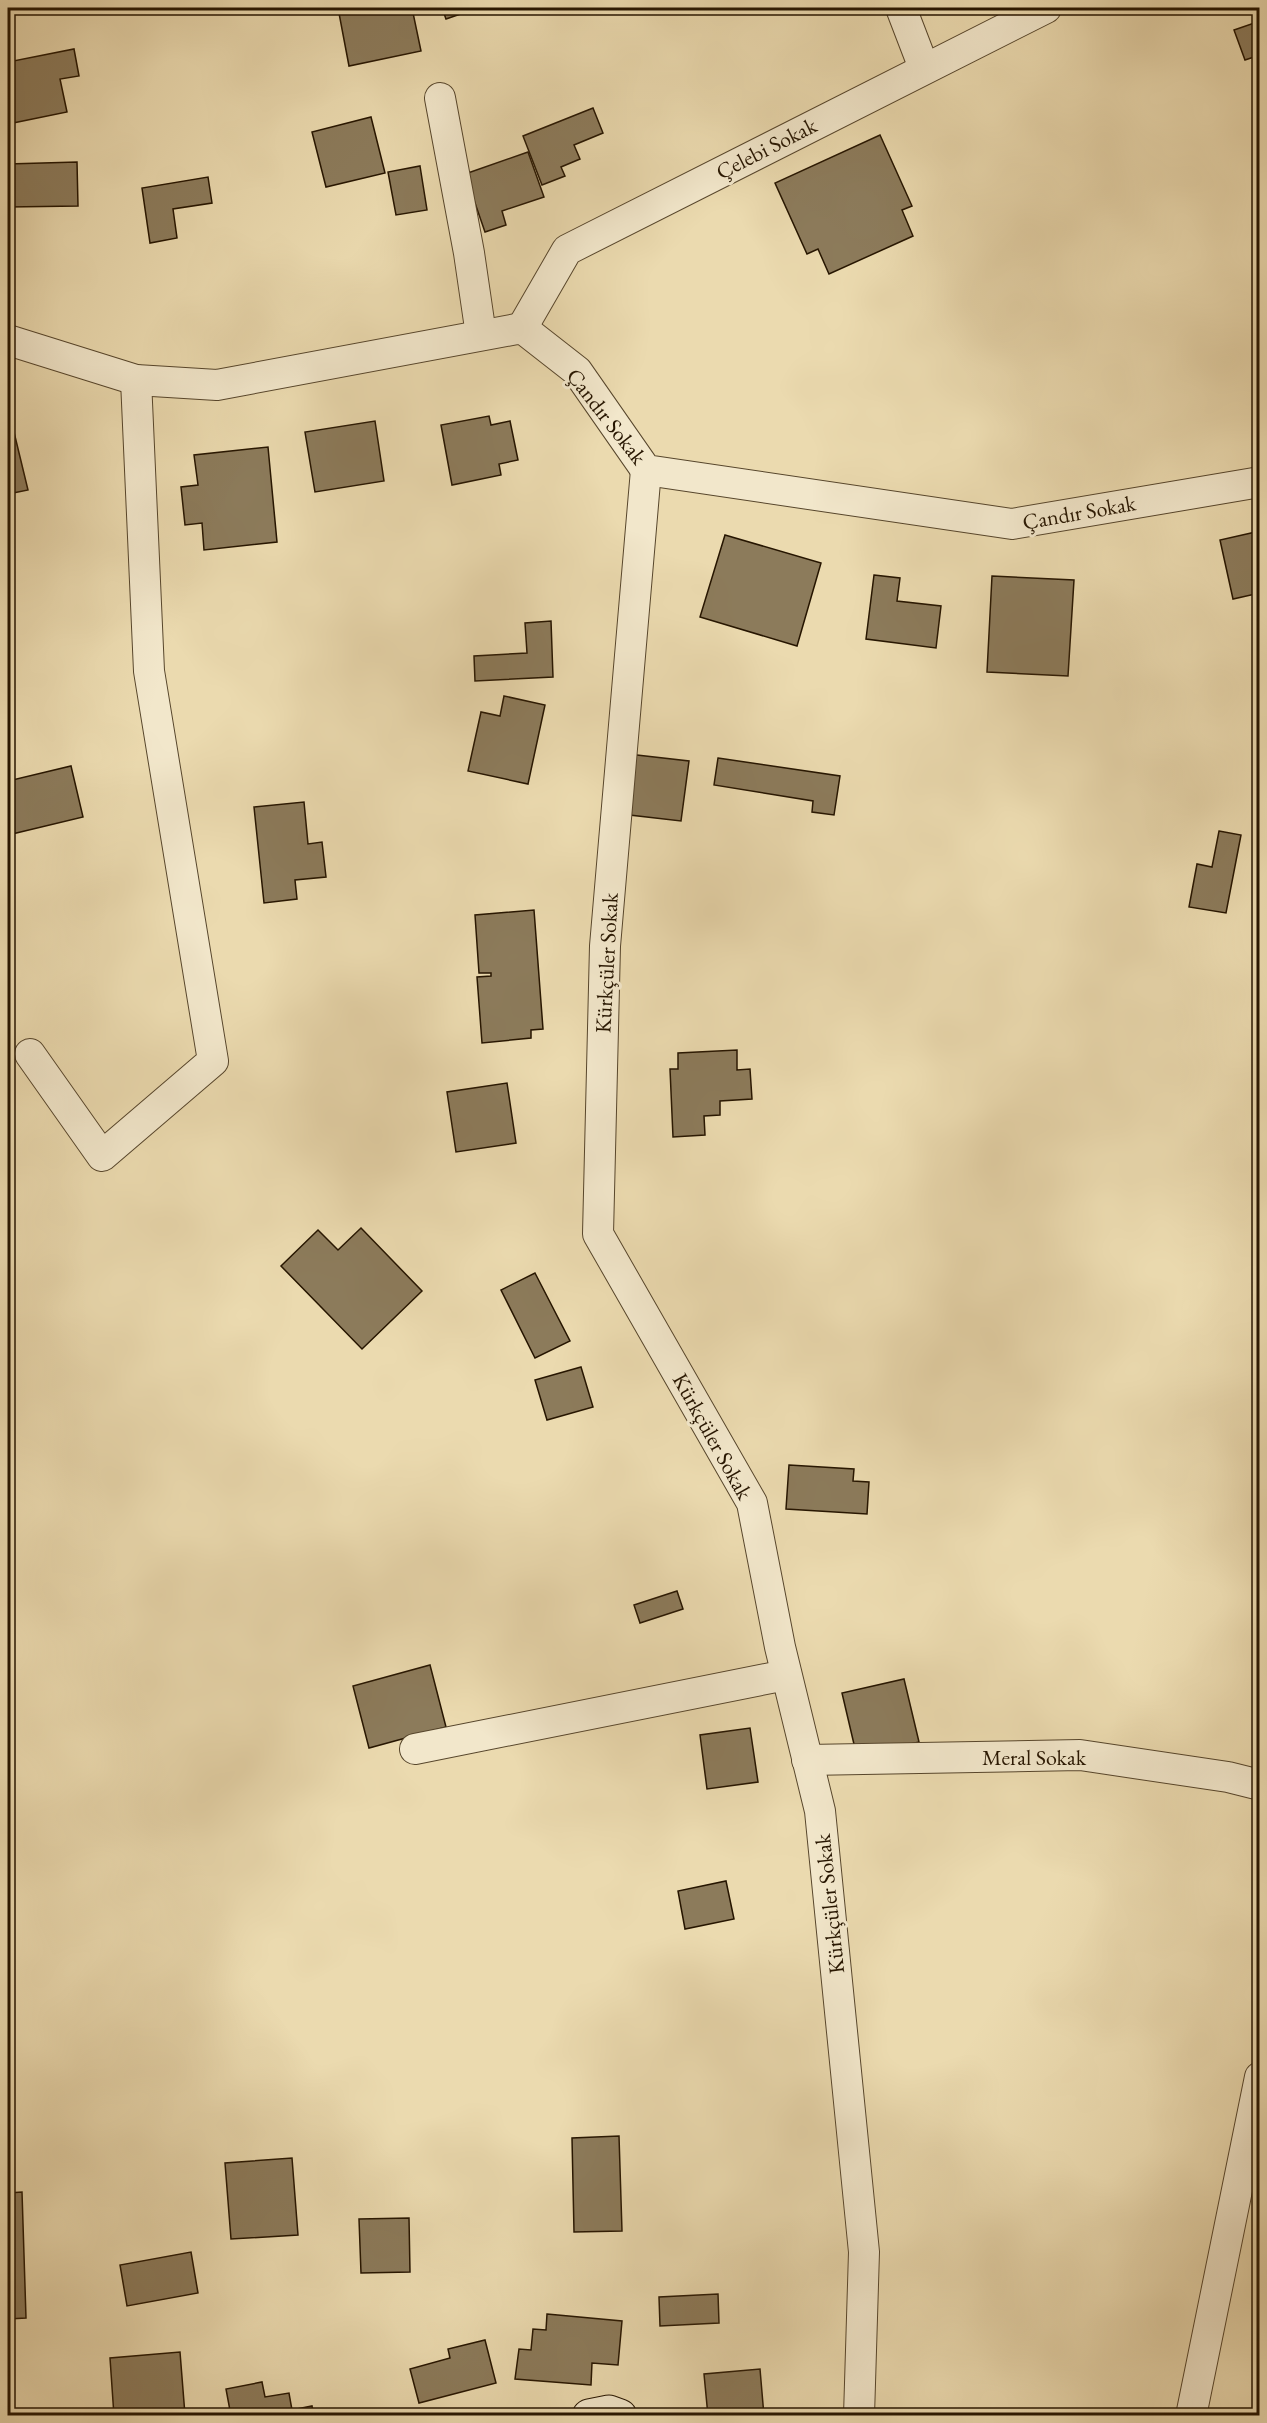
<svg xmlns="http://www.w3.org/2000/svg" width="1267" height="2423" viewBox="0 0 1267 2423" font-family="'EB Garamond',serif">
<rect width="100%" height="100%" fill="#ebdaaf"/>
<filter id="stains"><feTurbulence type="fractalNoise" baseFrequency=".00333" numOctaves="4"/><feColorMatrix values="0 0 0 0 .2 0 0 0 0 .09 0 0 0 0 .02 0 0 0 .5 -.17"/></filter>
<radialGradient id="worn" r=".72"><stop offset=".6" stop-color="#630" stop-opacity="0"/><stop offset="1" stop-color="#630" stop-opacity=".3"/></radialGradient>
<!-- building -->
<g fill="#8c7b5b" stroke="#261500" stroke-width="1.5">
<path d="M338,8H412L421,51L349,66Z"/>
<path d="M442,8H478L446,19Z"/>
<path d="M1225,8H1248L1227,14Z"/>
<path d="M1260,21V55L1245,60L1234,30Z"/>
<path d="M74,49L79,76L60,79L67,112L8,124V62Z"/>
<path d="M593,108L603,133L574,145L580,159L561,167L565,176L542,185L523,136Z"/>
<path d="M371,117L385,173L326,187L312,132Z"/>
<path d="M880,135L912,206L902,210L913,236L829,274L818,249L807,254L775,183Z"/>
<path d="M528,152L544,197L502,211L506,225L485,232L465,174Z"/>
<path d="M77,162L78,206L8,207V164Z"/>
<path d="M420,166L427,210L396,215L388,172Z"/>
<path d="M208,177L212,203L173,209L177,238L150,243L142,188Z"/>
<path d="M489,416L491,425L510,421L518,460L499,464L501,475L452,485L441,425Z"/>
<path d="M375,421L384,481L315,492L305,432Z"/>
<path d="M13,428L28,490L8,494V429Z"/>
<path d="M268,447L277,542L204,550L202,523L185,525L181,487L198,485L194,455Z"/>
<path d="M1260,531V593L1233,599L1220,540Z"/>
<path d="M725,535L821,563L797,646L700,617Z"/>
<path d="M874,575L900,578L897,601L941,606L936,648L866,639Z"/>
<path d="M992,576L1074,580L1068,676L987,672Z"/>
<path d="M551,621L553,677L475,681L474,656L527,653L525,623Z"/>
<path d="M504,696L545,705L528,784L468,771L481,712L500,716Z"/>
<path d="M628,754L689,761L681,821L621,814Z"/>
<path d="M718,758L840,776L834,815L812,812L813,801L714,785Z"/>
<path d="M71,766L83,817L8,835V781Z"/>
<path d="M304,802L308,844L322,842L326,877L295,880L297,899L264,903L254,807Z"/>
<path d="M1219,831L1241,835L1226,913L1189,907L1197,864L1212,867Z"/>
<path d="M534,910L543,1029L531,1030V1038L482,1043L477,977L491,976V973H479L475,915Z"/>
<path d="M737,1050V1070L750,1069L752,1099L720,1101V1115L704,1116L705,1135L673,1137L670,1069H678V1053Z"/>
<path d="M507,1083L516,1143L456,1152L447,1092Z"/>
<path d="M361,1228L422,1291L362,1349L281,1266L318,1230L338,1250Z"/>
<path d="M535,1273L570,1341L535,1358L501,1290Z"/>
<path d="M581,1367L593,1407L547,1420L535,1380Z"/>
<path d="M789,1465L854,1469L853,1481L869,1482L867,1514L786,1509Z"/>
<path d="M677,1591L683,1609L640,1623L634,1605Z"/>
<path d="M430,1665L446,1727L369,1748L353,1686Z"/>
<path d="M904,1679L919,1742L857,1757L842,1693Z"/>
<path d="M750,1728L758,1782L707,1789L700,1735Z"/>
<path d="M726,1881L734,1919L685,1929L678,1891Z"/>
<path d="M619,2136L622,2231L574,2232L572,2138Z"/>
<path d="M292,2158L298,2235L231,2239L225,2163Z"/>
<path d="M22,2192L26,2318L8,2319V2193Z"/>
<path d="M409,2218L410,2272L361,2273L359,2219Z"/>
<path d="M191,2252L198,2293L127,2306L120,2265Z"/>
<path d="M718,2294L719,2323L660,2326L659,2297Z"/>
<path d="M547,2314L622,2321L618,2365L592,2363L591,2385L515,2379L519,2349L531,2350L533,2329L546,2330Z"/>
<path d="M485,2340L496,2383L419,2403L410,2369L450,2358L448,2349Z"/>
<path d="M180,2352L185,2415L114,2416L110,2358Z"/>
<path d="M760,2369L764,2416H708L704,2374Z"/>
<path d="M262,2382L265,2397L289,2393L292,2410L312,2406L314,2416H231L226,2389Z"/>
</g>
<g fill="none" stroke-linecap="round" stroke-linejoin="round">
<defs>
<g id="street">
<path d="M901,8L924,68"/>
<path d="M440,98L469,253L481,335"/>
<path d="M522,328L567,250L1046,8"/>
<path d="M8,340L136,380L217,385L522,328L577,371L646,470L1012,524L1260,482"/>
<path d="M646,470L605,946L598,1234L752,1503L780,1647L820,1811L864,2252L859,2416"/>
<path d="M30,1054L102,1156L213,1061L149,671L136,380"/>
<path d="M415,1749L786,1675"/>
<path d="M807,1760L1080,1755L1228,1777L1260,1785"/>
<path d="M1191,2416L1260,2077"/>
</g>
<path id="secondary" d="M589,2416L609,2412L620,2416"/>
</defs>
<!-- street casing -->
<use href="#street" stroke="#57462c" stroke-width="32"/>
<!-- secondary casing -->
<use href="#secondary" stroke="#261500" stroke-width="35"/>
<!-- street -->
<use href="#street" stroke="#f2e7cb" stroke-width="30"/>
<!-- secondary -->
<use href="#secondary" stroke="#f2e7cb" stroke-width="33"/>
</g>
<g text-anchor="middle" stroke-width="6" stroke-linejoin="round" paint-order="stroke">
<!-- street labels -->
<g font-size="22" fill="#261500" stroke="#f2e7cb">
<text transform="translate(766 148) rotate(-27)" y="8">Çelebi Sokak</text>
<text transform="translate(607 416) rotate(52)" y="8">Çandır Sokak</text>
<text transform="translate(1079 512) rotate(-10)" y="8">Çandır Sokak</text>
<text transform="translate(606 963) rotate(-87)" y="8">Kürkçüler Sokak</text>
<text transform="translate(713 1436) rotate(61)" y="8">Kürkçüler Sokak</text>
<text x="1034" y="1765">Meral Sokak</text>
<text transform="translate(829 1904) rotate(-96)" y="8">Kürkçüler Sokak</text>
</g>
</g>
<!-- margin -->
<rect width="1267" height="2423" fill="none" stroke="#ebdaaf" stroke-width="30"/>
<rect x="9" y="9" width="1249" height="2405" fill="none" stroke="#261500" stroke-width="3"/>
<rect x="15" y="15" width="1237" height="2393" fill="none" stroke="#261500" stroke-width="1.5"/>
<rect width="100%" height="100%" filter="url(#stains)"/>
<rect width="100%" height="100%" fill="url(#worn)"/>
</svg>
